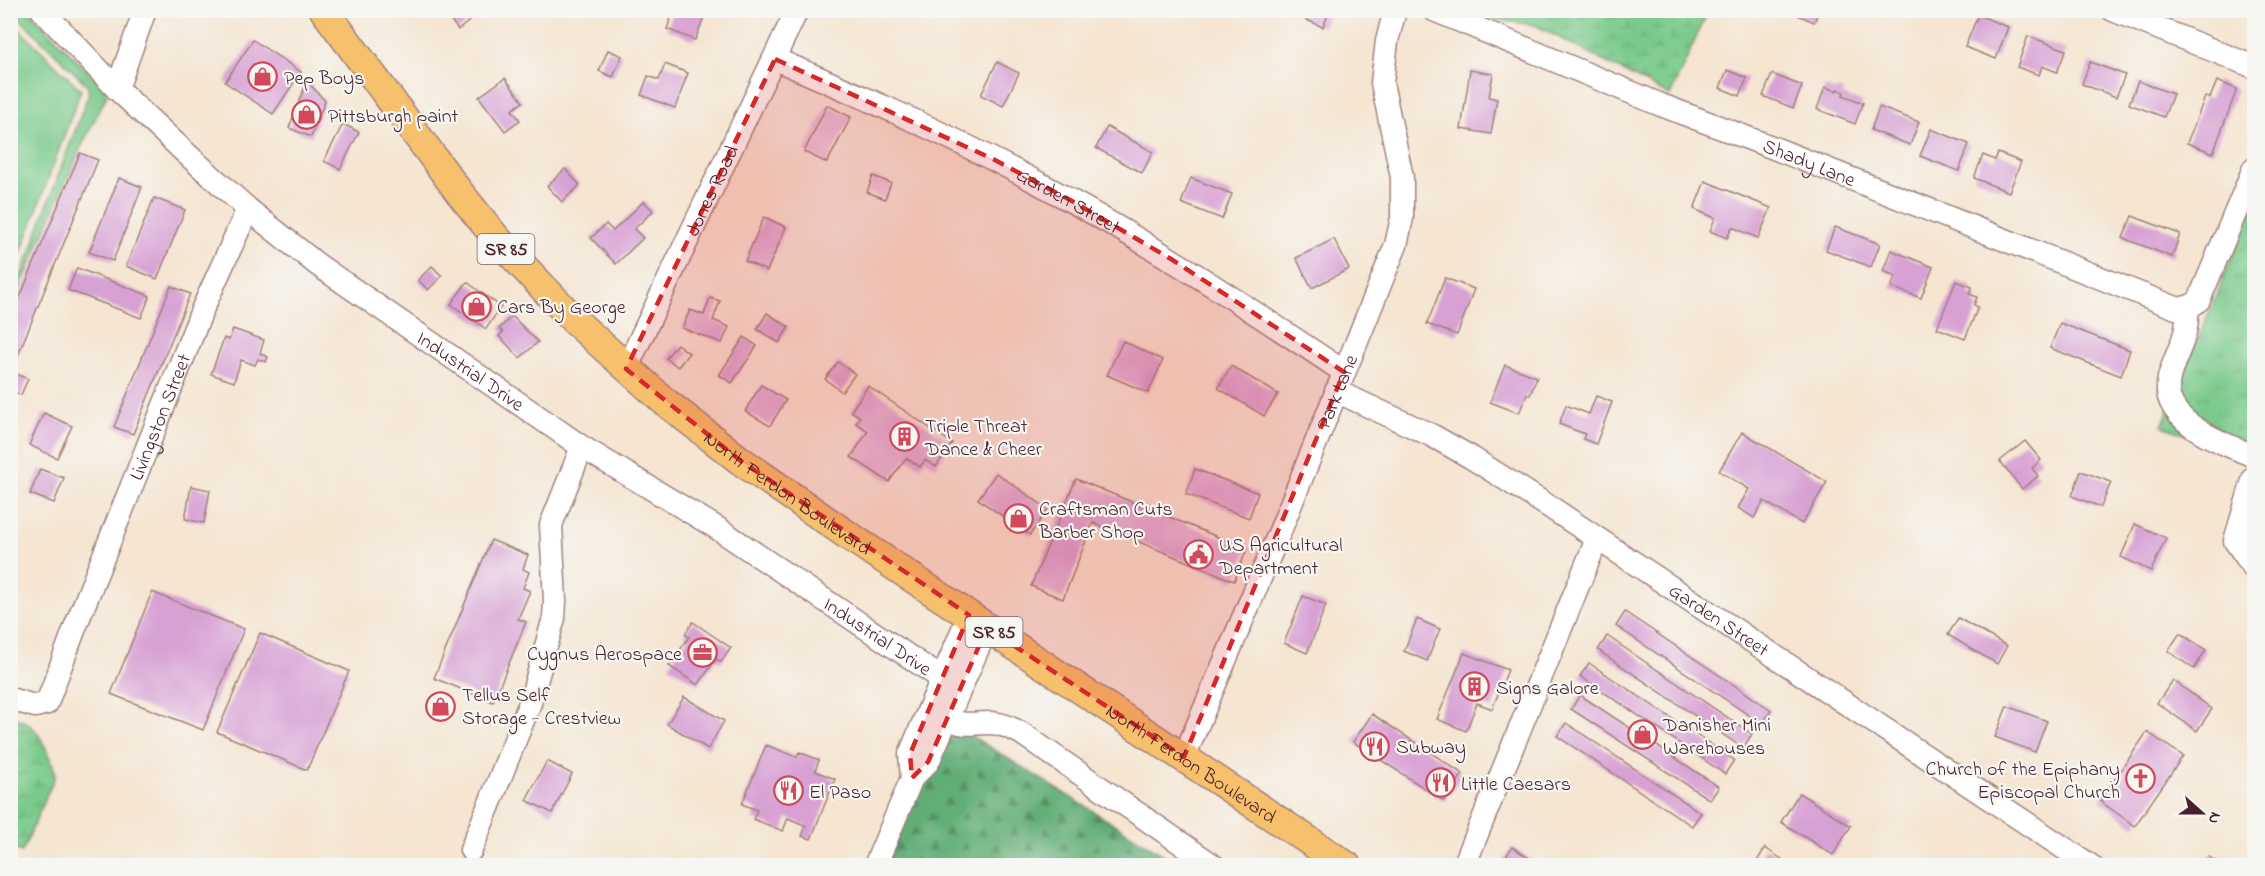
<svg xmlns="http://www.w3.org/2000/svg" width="2265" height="876" viewBox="0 0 2265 876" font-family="'Indie Flower',sans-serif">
<defs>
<pattern id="grass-tufts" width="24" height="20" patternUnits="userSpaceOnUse" patternTransform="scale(1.5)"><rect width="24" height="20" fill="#79ca8b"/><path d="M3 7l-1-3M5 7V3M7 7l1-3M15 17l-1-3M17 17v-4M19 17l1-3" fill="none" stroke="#6aad78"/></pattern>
<pattern id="forest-firs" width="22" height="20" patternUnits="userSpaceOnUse" patternTransform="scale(1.5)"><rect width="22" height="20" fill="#62ae77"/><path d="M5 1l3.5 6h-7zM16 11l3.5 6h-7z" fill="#538d62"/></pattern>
<pattern id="wetland-marsh" width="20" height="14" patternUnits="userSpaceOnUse" patternTransform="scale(1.5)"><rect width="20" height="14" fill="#79ca8b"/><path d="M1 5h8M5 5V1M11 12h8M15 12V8" fill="none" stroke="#6aad78"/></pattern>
</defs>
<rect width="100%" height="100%" fill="#f6f6f2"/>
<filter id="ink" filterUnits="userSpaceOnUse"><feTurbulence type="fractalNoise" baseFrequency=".0167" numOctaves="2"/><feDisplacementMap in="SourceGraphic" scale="12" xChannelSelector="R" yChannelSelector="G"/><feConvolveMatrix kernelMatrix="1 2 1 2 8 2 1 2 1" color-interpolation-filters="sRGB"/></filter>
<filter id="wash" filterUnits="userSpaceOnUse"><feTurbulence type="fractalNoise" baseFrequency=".008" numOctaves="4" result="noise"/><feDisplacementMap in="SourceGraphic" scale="24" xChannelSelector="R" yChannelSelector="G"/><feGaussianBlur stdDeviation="1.35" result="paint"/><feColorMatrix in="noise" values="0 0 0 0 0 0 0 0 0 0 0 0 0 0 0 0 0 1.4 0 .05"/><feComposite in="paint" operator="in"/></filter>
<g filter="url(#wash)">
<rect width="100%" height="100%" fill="#f5e5d1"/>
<!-- grass -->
<path fill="url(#grass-tufts)" stroke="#62745b" stroke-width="1.5" d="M2254,203V459L2162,426Z"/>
<!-- forest -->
<path fill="url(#forest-firs)" stroke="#566651" stroke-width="1.5" d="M949,722L1180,865L885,866Z"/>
<!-- wetland -->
<g fill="url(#wetland-marsh)" stroke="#62745b" stroke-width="1.5">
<path d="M1456,11H1708L1670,96L1535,25L1469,16Z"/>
<path d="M11,718C39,719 47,752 56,774L22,852L11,848Z"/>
</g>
<!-- park -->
<g fill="#79ca8b" stroke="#62745b" stroke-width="1.5">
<path d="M12,11H29L106,90L105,94L107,95L79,151L14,302L11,303L89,93L87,85Z"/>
<path d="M10,20L81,90L11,280H10Z"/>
</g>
<g id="blocks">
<!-- building -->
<g fill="#d8a1d4">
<path d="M443,10H483L458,30Z"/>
<path d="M674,10H707L695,40L667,29Z"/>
<path d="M710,10H726L723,16Z"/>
<path d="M1305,10H1330L1323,27L1302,18Z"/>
<path d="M1791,10H1819L1814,22L1791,12Z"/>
<path d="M1861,10H1878L1876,16Z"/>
<path d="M1978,15L2008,27L1996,59L1965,47Z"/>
<path d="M2028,36L2066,50L2057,72L2042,66L2039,75L2017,67Z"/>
<path d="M253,40L301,72L273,114L225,82Z"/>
<path d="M608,50L622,56L613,77L599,71Z"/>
<path d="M997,62L1019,73L1003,106L981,95Z"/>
<path d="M2090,62L2125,75L2116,97L2082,84Z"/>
<path d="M665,64L688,73L675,108L641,95L648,76L659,80Z"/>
<path d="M1470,70L1493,74L1489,97L1497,99L1491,134L1461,129Z"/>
<path d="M1727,70L1747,78L1740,96L1720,88Z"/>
<path d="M1772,74L1802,86L1793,108L1763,96Z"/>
<path d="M505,78L523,102L512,110L520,120L505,131L479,97Z"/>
<path d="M307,81L325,101L311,137L289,128Z"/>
<path d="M2138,81L2173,94L2164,117L2129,104Z"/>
<path d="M2217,81L2237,89L2213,153L2187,143L2205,97L2210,98Z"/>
<path d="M1825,87L1836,91L1837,89L1844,92L1843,95L1863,103L1855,124L1817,109Z"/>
<path d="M827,105L851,117L827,163L804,152Z"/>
<path d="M1879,107L1919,122L1910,145L1871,130Z"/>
<path d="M343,124L359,132L340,169L324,161Z"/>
<path d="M1107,127L1153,152L1142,173L1096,148Z"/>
<path d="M1931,129L1969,144L1959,171L1920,156Z"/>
<path d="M80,153L98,160L11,372L28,379L21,395L10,390V321Z"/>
<path d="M1998,153L2021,162L2009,192L1974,178L1983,155L1995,160Z"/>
<path d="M565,169L580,185L562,202L547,186Z"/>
<path d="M873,176L891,183L885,199L867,192Z"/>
<path d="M119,178L142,187L113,261L89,252Z"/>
<path d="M1191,178L1232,194L1222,219L1181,203Z"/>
<path d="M1705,181L1771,208L1758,238L1732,227L1727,238L1710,231L1715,218L1694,209Z"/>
<path d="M154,198L185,210L157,279L126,266Z"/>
<path d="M644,201L653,211L634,229L643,238L616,264L591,238L606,224L613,231Z"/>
<path d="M2132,216L2180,234L2172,257L2123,238Z"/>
<path d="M764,217L786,227L767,271L745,261Z"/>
<path d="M1835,227L1880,244L1871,267L1826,250Z"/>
<path d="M1334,239L1349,269L1312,288L1296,258Z"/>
<path d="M1891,250L1933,267L1921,298L1891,287L1896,276L1883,271Z"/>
<path d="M432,266L442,276L428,290L418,280Z"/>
<path d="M77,268L150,296L141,318L68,290Z"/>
<path d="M1445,278L1474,289L1457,335L1427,324Z"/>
<path d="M1956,281L1972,287L1969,294L1977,297L1974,305L1978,307L1965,339L1937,328Z"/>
<path d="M467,282L501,307L486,329L451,304Z"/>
<path d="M171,286L190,294L133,434L114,427Z"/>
<path d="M710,298L720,301L713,320L729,327L722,343L682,328L690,310L704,315Z"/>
<path d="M767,313L789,327L779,343L757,329Z"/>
<path d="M512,316L538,342L520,358L499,336L503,332L499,329Z"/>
<path d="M2060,323L2130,350L2121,376L2050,348Z"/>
<path d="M233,329L264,340L260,353L268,357L266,362L258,359L255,365L241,360L234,382L211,374L224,338L229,340Z"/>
<path d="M744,337L757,346L732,383L719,375Z"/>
<path d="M1123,341L1163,360L1148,393L1107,375Z"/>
<path d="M677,344L689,353L678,367L666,358Z"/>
<path d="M838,362L855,374L842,392L825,379Z"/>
<path d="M1505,365L1537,377L1530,395L1527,394L1519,413L1490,402Z"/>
<path d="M1231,366L1278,394L1264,416L1218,388Z"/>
<path d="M761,385L786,400L770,426L745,411Z"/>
<path d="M868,386L952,443L936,467L925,460L920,467L906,458L889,482L851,457L868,431L856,423L860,417L851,411Z"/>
<path d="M1596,396L1612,402L1596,444L1583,439L1585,434L1559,424L1566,405L1589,414Z"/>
<path d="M44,413L72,426L57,458L29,445Z"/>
<path d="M1742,432L1827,482L1802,524L1764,501L1754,518L1738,508L1749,489L1719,471Z"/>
<path d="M2025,441L2041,460L2032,468L2038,476L2022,489L2000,461Z"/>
<path d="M40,469L64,478L54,503L30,494Z"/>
<path d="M1195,469L1258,493L1249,518L1186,494Z"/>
<path d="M2081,471L2111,482L2101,507L2072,496Z"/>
<path d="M996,473L1048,509L1030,535L978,499Z"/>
<path d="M1076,479L1247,549L1234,581L1093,523L1063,599L1031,586Z"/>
<path d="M191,486L210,490L204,523L185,519Z"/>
<path d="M2135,524L2166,538L2151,571L2121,557Z"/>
<path d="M491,540L528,555L523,569L529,572L523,588L530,591L518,619L526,622L493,702L434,678Z"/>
<path d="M152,592L244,629L203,730L111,694Z"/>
<path d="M1303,596L1326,605L1307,653L1284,643Z"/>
<path d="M1625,612L1771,710L1762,724L1616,626Z"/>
<path d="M1958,618L2007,646L1997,664L1948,635Z"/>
<path d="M1417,619L1440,629L1427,661L1404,651Z"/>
<path d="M693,622L731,648L721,662L716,659L698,685L669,666L689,637L685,634Z"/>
<path d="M260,633L349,671L307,770L217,732Z"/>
<path d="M2180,633L2206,650L2194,669L2168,651Z"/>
<path d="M1607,636L1752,734L1743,748L1598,650Z"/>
<path d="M1464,653L1508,670L1492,709L1477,703L1466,731L1437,719Z"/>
<path d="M1589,663L1734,760L1725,774L1580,676Z"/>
<path d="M2173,680L2212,709L2197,731L2157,703Z"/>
<path d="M1580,695L1719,787L1710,800L1571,709Z"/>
<path d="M684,697L724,721L708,749L667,724Z"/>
<path d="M2007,706L2047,721L2035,752L1995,737Z"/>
<path d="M1372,714L1463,774L1444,801L1353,742Z"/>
<path d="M1566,723L1701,813L1692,826L1557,736Z"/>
<path d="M2147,732L2183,756L2135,826L2100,801Z"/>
<path d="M766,745L797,757L799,752L819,760L815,771L835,779L811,839L802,836L806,826L788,818L783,831L753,819L757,810L742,804Z"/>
<path d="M547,761L572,774L552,813L526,800Z"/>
<path d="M1799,793L1851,826L1833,855L1781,822Z"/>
<path d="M1512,847L1532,860L1529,866H1500Z"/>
<path d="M1765,848L1792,866H1754Z"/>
<path d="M2254,850V866H2245Z"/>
<path d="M2208,856L2222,866H2202Z"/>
</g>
</g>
</g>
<g filter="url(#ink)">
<use href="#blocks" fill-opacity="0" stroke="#a0827e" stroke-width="1.5"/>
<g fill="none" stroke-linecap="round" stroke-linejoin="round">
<defs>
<g id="minor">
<path id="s1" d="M42,10L117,89L189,156L248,209L318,265L582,447L717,528L941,678"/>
<path id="s2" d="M1434,10L1661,105L1774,148L2176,308C2185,309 2192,307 2199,300L2254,168"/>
<path d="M2113,10L2254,67"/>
<path id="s3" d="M775,59C849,91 923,123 994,160C1116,221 1231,296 1344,372"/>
<path d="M117,89L145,10"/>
<path d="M2187,307C2189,339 2176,350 2169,378C2158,422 2225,444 2254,456"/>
<path id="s4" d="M626,369L797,10"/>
<path id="s5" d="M1336,391L1433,436L1472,458L1553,509L2091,866"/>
<path d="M2254,477L2235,541L2254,568"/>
<path id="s6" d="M10,699L35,706L47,703L76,625L203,308L248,209"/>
<path d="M946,718C965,727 970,723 989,723C1001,723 1011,728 1021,733L1214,866"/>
<path id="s7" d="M1184,757L1278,536L1396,245L1402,218V177L1382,83L1387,41L1395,10"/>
<path d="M912,778L910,754L969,615"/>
<path d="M471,850L530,703L554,618L555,601L551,525L582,447"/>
<path d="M875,866L912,778L928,762L987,628"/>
<path d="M1464,866L1597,539"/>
</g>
<g id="major">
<path id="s8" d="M324,10L459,192L497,239L576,322L664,401L741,461L843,532L1347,866"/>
</g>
</defs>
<!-- minor casing -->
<use href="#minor" stroke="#a0827e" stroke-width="25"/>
<!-- major casing -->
<use href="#major" stroke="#a0827e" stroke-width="31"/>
<!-- minor -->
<use href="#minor" stroke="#fff" stroke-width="22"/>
<!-- major -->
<use href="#major" stroke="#f7c06c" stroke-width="28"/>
</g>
</g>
<!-- marked area -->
<path fill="#d62828" fill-opacity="0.2" stroke="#d62828" stroke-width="4.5" stroke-dasharray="12 8" stroke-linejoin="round" d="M775,59L995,160L1072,201L1171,259L1344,372L1184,757L987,628L928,762L912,778L910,754L969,615L741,461L626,369Z"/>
<!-- icons -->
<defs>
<symbol id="shop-ring" viewBox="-11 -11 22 22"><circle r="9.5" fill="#f6f6f2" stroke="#d1495b" stroke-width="1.5"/><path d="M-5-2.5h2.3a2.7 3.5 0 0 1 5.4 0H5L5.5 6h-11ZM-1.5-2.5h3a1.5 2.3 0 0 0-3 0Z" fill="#d1495b"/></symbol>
<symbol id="building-ring" viewBox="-11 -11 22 22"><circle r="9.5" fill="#f6f6f2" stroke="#d1495b" stroke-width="1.5"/><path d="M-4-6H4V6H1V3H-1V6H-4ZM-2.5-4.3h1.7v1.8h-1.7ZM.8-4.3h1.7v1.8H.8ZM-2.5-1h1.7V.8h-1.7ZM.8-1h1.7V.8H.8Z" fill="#d1495b"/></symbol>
<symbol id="civic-ring" viewBox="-11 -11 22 22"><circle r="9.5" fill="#f6f6f2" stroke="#d1495b" stroke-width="1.5"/><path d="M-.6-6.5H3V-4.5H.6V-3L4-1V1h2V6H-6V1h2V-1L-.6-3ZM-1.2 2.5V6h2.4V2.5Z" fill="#d1495b"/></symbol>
<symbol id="office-ring" viewBox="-11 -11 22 22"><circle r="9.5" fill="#f6f6f2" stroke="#d1495b" stroke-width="1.5"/><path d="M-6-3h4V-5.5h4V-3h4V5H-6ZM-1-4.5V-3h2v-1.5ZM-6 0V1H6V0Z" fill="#d1495b"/></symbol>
<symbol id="restaurant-ring" viewBox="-11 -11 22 22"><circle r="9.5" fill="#f6f6f2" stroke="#d1495b" stroke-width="1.5"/><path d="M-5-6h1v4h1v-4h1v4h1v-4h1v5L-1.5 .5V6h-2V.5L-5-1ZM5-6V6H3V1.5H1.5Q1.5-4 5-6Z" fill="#d1495b"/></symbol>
<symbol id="church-ring" viewBox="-11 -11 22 22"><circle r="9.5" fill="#f6f6f2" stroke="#d1495b" stroke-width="1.5"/><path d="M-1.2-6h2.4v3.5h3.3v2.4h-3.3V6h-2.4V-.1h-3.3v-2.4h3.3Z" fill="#d1495b"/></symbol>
</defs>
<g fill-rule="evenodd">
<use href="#shop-ring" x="246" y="60" width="33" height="33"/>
<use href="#shop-ring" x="290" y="98" width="33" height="33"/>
<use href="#shop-ring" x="460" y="290" width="33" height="33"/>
<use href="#building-ring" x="888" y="420" width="33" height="33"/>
<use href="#shop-ring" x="1002" y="502" width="33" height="33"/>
<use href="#civic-ring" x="1182" y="538" width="33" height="33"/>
<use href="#office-ring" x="686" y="636" width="33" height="33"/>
<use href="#building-ring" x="1458" y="670" width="33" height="33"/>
<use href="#shop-ring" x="424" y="690" width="33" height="33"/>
<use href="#shop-ring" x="1626" y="718" width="33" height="33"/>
<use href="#restaurant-ring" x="1358" y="730" width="33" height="33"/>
<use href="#church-ring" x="2124" y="762" width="33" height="33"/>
<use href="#restaurant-ring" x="1424" y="766" width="33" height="33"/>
<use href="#restaurant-ring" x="772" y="774" width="33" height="33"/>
</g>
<g text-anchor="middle" stroke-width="4.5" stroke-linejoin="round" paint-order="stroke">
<!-- shield labels -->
<g fill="#f6f6f2" stroke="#7e6067" stroke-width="1.5">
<rect x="477.5" y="234" width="57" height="30" rx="4.5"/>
<rect x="965.5" y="617" width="57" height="30" rx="4.5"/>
</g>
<g font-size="18" font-weight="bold" fill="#4a1f2b">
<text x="506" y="255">SR 85</text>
<text x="994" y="638">SR 85</text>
</g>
<!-- poi labels -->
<g font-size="20" fill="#4a1f2b" stroke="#f6f6f2" text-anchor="start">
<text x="284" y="84">Pep Boys</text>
<text x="328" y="122">Pittsburgh paint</text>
<text x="497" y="313">Cars By George</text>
<text x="925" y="432">Triple Threat<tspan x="925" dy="23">Dance &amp; Cheer</tspan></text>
<text x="1039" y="515">Craftsman Cuts<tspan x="1039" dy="23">Barber Shop</tspan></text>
<text x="1219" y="551">US Agricultural<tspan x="1219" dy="23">Department</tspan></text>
<text x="682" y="660" text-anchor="end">Cygnus Aerospace</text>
<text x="1496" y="694">Signs Galore</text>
<text x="462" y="701">Tellus Self<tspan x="462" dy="23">Storage - Crestview</tspan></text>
<text x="1663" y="731">Danisher Mini<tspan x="1663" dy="23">Warehouses</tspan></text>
<text x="1396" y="753">Subway</text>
<text x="2120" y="775" text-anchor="end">Church of the Epiphany<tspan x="2120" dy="23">Episcopal Church</tspan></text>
<text x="1461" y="790">Little Caesars</text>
<text x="809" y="798">El Paso</text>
</g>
<!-- street labels -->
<g font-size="20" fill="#4a1f2b" stroke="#f6f6f2">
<text dy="7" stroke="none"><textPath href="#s2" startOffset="405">Shady Lane</textPath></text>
<text dy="7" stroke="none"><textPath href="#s4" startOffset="198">Jones Road</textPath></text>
<text dy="7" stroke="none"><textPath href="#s3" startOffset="326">Garden Street</textPath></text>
<text dy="7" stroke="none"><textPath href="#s1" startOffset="562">Industrial Drive</textPath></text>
<text dy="7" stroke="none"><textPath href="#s7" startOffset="396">Park Lane</textPath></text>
<text dy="7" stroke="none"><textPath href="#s6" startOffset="346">Livingston Street</textPath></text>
<text dy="7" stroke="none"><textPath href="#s8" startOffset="674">North Ferdon Boulevard</textPath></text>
<text dy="7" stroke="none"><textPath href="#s5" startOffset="447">Garden Street</textPath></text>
<text dy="7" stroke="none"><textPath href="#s1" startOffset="1048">Industrial Drive</textPath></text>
<text dy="7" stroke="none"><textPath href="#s8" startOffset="1160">North Ferdon Boulevard</textPath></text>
</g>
</g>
<!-- margin -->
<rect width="2265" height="876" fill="none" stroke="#f6f6f2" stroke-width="36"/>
<!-- north arrow -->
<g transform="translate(2202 813) rotate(111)" stroke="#f6f6f2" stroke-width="4.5" paint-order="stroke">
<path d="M0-4.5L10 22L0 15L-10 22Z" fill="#4a1f2b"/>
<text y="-9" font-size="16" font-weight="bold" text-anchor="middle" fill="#4a1f2b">N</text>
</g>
</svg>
